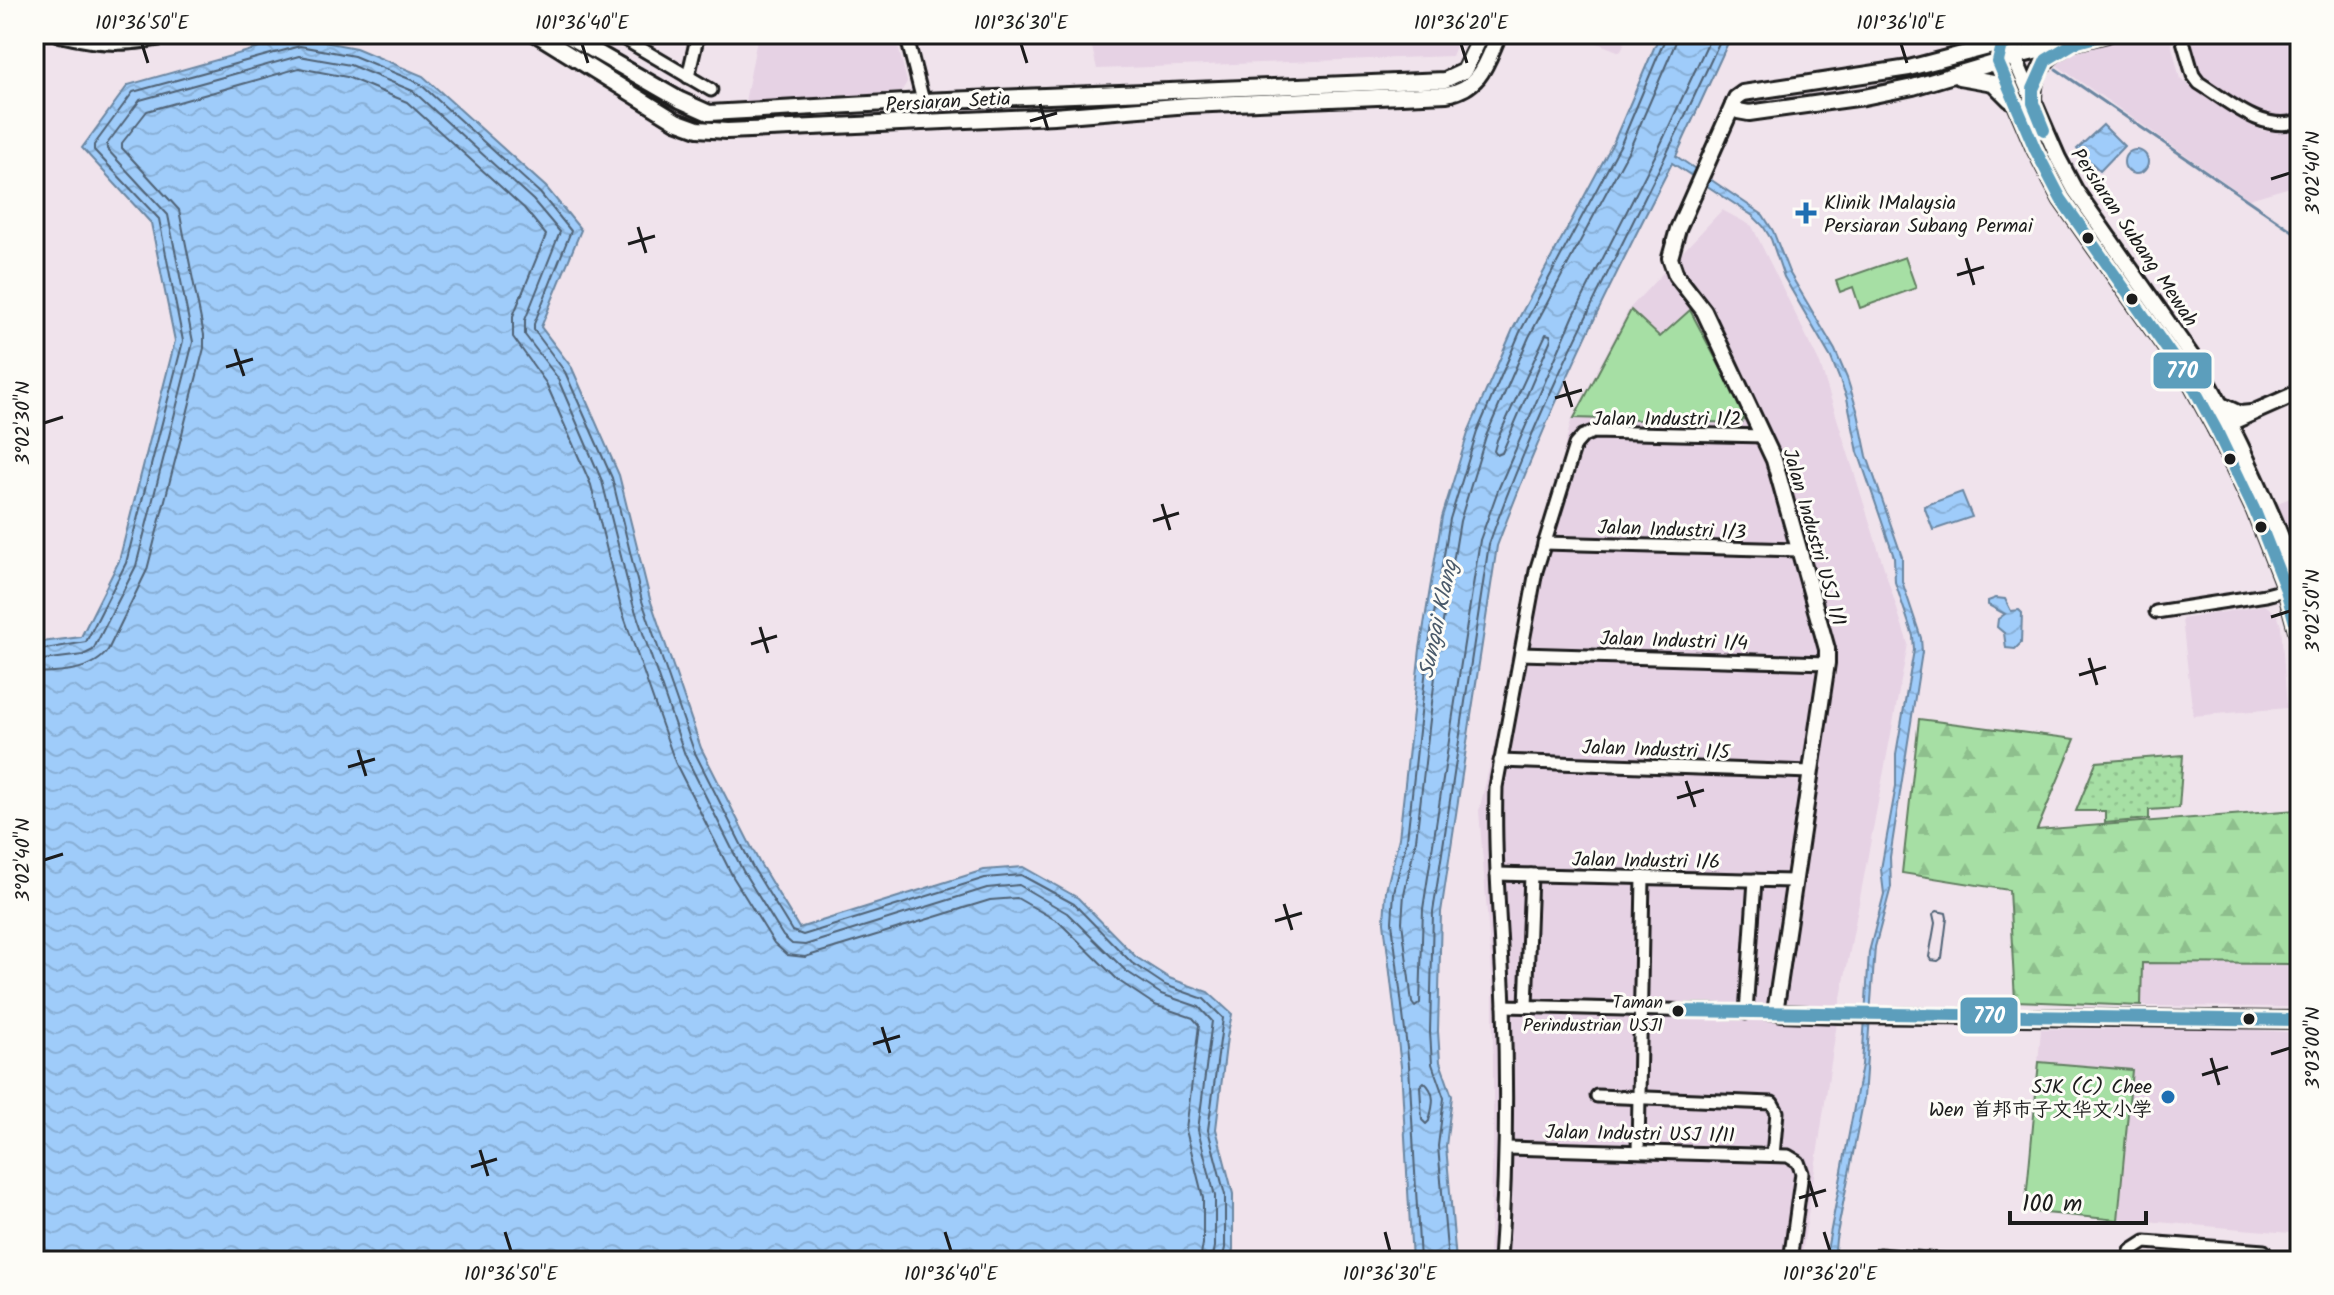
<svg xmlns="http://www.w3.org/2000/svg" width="2334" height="1295" viewBox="0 0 2334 1295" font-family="Kalam,'LXGW WenKai TC',sans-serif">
<defs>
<pattern id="grass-dots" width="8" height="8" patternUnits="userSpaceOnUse" patternTransform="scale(2)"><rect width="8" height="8" fill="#a6dfa4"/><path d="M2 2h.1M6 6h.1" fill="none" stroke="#8ebf8d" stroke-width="1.8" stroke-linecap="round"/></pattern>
<pattern id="forest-firs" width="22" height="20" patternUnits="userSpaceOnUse" patternTransform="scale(2)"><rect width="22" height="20" fill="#a6dfa4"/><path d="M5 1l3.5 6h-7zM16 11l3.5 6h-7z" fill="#8ebf8d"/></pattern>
<pattern id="water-waves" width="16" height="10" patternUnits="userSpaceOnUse" patternTransform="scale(2)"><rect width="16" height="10" fill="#9fccfa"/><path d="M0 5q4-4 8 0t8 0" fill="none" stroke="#88afd6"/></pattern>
</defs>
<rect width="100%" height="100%" fill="#f0e3ec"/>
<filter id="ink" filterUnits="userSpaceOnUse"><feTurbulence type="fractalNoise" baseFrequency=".0125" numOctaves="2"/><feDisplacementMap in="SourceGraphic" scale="16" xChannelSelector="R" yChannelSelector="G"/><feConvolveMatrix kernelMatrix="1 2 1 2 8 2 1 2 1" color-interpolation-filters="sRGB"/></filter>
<g filter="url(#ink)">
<!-- built -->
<g fill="#e6d2e4">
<path d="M758,34H895L907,82L901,92L745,102Z"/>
<path d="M1089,34H1461L1452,56L1097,69Z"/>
<path d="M1575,34H1629L1620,52Z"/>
<path d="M2141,34H2169L2180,79L2263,131L2300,126V184L2249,199L2055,64L2060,57Z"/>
<path d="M2205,34H2300V117L2287,120L2265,119L2201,81L2196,74L2186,40Z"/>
<path d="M1722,210L1752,226L1820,364L1908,644L1840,1003L1801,1261H1489L1493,1146V989L1479,811L1571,421L1629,309Z"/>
<path d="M2300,494V566L2275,504Z"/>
<path d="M2265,605L2277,614L2281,626L2287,708L2193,716L2182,619Z"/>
<path d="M2294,901H2300V997L2291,1007L2141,1006V963L2294,964Z"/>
<path d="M2221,1028L2289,1032L2300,1043V1131L2290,1233L2025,1211L2041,1029Z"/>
</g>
<!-- grass -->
<path fill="url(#grass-dots)" stroke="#617e60" stroke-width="2" d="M2183,755L2179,808L2149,810V819L2105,823V811H2076L2096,762Z"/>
<!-- forest -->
<path fill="url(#forest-firs)" stroke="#617e60" stroke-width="2" d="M1919,719L2075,739L2037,830L2297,810L2300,901H2294V964L2142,963L2141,1006L2015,1001L2009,890L1902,873Z"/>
<!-- green -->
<g fill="#a6dfa4" stroke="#617e60" stroke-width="2">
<path d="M1905,257L1916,288L1860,308L1853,287L1840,292L1836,281Z"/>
<path d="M1631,310L1660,337L1690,310L1746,416L1741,423L1574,418Z"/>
<path d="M2039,1062L2132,1070L2118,1220L2025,1211Z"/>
</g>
<!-- water -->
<g fill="url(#water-waves)" stroke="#6b86a1" stroke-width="2">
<path d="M1660,34H1732L1676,156L1763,215L1773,231L1789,272L1835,350L1847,378L1858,413L1867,456L1902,557V581L1921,638L1922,652L1890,857L1891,887L1875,947L1864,1098L1836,1239L1834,1261H1825L1862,1065L1869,952L1884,894L1881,869L1896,786V754L1914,650L1913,636L1895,582L1894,557L1858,452L1847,398L1831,358L1784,277L1771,239L1763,226L1753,216L1672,163C1608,288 1546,414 1497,546L1441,912L1438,1031L1440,1062L1452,1096L1446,1146L1456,1261H1412L1401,1066L1384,922L1386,891L1399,838L1420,649L1442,517L1469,430L1513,329L1614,141Z"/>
<path d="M298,37L356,48L423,76L546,187L581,230L541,327L572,368L619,475L650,599L701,748L759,862L799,928L984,870L1023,867L1078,898L1136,957L1169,978L1208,992L1232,1014L1227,1037L1216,1129L1233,1194V1250L1229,1261H34V643L81,637L119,561L175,341L151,223L82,148L128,85Z"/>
<path d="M2103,125L2124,146L2100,171L2077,149Z"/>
<circle cx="2136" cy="162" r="12"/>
<path d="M1962,492L1972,517L1933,530L1924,506Z"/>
<path d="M1996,598L2005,599L2011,611L2019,610L2022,613L2021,643L2015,649L2006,648L2004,633L1997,627L1998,619L2005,614L1988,605V601Z"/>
</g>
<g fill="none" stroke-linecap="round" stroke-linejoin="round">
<!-- shore -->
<g stroke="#506275" stroke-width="2">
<path d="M1677,34L1675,44L1630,148L1529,337L1486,436L1460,521L1438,651L1416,840L1404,894L1402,922L1412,1003L1415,1007L1420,1003L1423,909L1480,540L1498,490L1574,315L1658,150L1712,34"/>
<path d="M1546,334L1550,335L1551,339L1502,453L1497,455L1494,451L1497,440Z"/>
<path d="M34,651L86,642L126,563L183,341L159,219L94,150V145L133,92L300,46L354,56L419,83L540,193L571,231L534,324V330L565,372L612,478L642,601L694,751L752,866L792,931L803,935L985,878L1021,875L1074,904L1132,963L1165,985L1204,999L1223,1018L1208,1130L1225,1195V1248L1222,1261"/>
<path d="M34,661L83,655L93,650L136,566L193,342L168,215L107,149V144L140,100L299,56L350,65L413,91L533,200L560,232L525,320V335L557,377L602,481L633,604L685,755L743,871L783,936L792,944L805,945L987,888L1019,885L1067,913L1126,971L1161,994L1199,1007L1212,1021L1198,1130L1215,1196V1247L1212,1261"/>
<path d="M34,673C59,672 93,672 108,650L147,570L204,348V335L179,210L122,148V143L147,111L299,68L347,77L407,102L524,208L546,235L513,316V337L546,383L591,485L621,608L675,762L733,877L774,943L787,955L805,957L990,900L1017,898L1059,922L1119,981L1155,1005L1193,1018L1199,1025L1186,1130L1203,1198V1244L1200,1261"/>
<path d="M1937,911L1946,913L1947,918L1942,958L1938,961L1931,960L1929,957L1935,923L1933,914Z"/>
<path d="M1424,1082C1437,1093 1433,1106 1429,1121L1426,1124L1422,1120L1420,1086Z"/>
<path d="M1420,1261L1409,1065L1392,922L1394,892L1407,839L1428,650L1450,519L1477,432L1520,332L1621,144L1667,34"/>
<path d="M1448,1261L1438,1146L1444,1098L1432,1064L1430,1032L1433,912L1489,544C1551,367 1647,205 1723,34"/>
</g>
<!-- stream -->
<path stroke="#6b86a1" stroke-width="3" d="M2056,69L2300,236"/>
<defs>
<g id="minor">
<path d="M616,34L711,90"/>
<path d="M906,34L923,101"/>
<path d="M2181,34L2193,75L2199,83C2230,102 2261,133 2300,121"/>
<path d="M688,77L698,34"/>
<path d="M1544,543L1799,550"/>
<path d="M2156,612L2266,595L2292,588"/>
<path d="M1521,654L1827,663"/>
<path d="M1500,761L1810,772"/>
<path d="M1497,874L1794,881"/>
<path d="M1504,1006L1781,1013"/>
<path d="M1526,1006L1531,875"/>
<path d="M1746,1013L1755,880"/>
<path d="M1597,1096L1772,1103L1777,1112L1773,1155"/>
<path d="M1506,1148L1788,1156L1798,1162L1802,1173L1790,1261"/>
<path d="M1638,1151L1643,877"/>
<path d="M1879,1255L1951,1261"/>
<path d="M1500,1261C1506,1176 1507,1091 1504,1006C1501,933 1494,860 1496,787L1536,571L1575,445L1583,436L1593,432L1764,436"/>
<path d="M2128,1261L2131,1251L2145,1242L2264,1251"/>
</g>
<g id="tertiary">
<path d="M60,34C105,45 131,44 177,34"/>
<path d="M536,34L676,121L698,129L727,131L1054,116L1189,105L1447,94C1482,87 1486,63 1499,34"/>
<path d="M565,34L680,100L709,113L923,101L1445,80L1464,71L1482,34"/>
<path d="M1733,105L1678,229L1670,258L1676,275L1704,311L1774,460L1827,649V663L1776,1006L1781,1013L1838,1015L2300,1020"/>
<path d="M2216,429L2300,392"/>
</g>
<g id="secondary">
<path d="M2038,34L1909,68L1743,93L1736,98L1733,105L1738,111L1749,113L1864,97L1913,87L2014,57L2107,34"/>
<path d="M2008,51L2014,57L2058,158L2075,190L2204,374C2241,442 2272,512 2300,584"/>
<path d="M2000,53L1998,62L2035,149L2061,199L2191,383L2216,429L2255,511L2286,590L2300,641"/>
<path d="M1959,77L1993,83L2010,100"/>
<path d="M2033,100C2033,78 2042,59 2062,49"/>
<path d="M2221,405L2240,414L2251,413"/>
</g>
</defs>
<!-- minor casing -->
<use href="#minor" stroke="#1c1c1c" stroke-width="17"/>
<!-- tertiary casing -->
<use href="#tertiary" stroke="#1c1c1c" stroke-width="20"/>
<!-- secondary casing -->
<use href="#secondary" stroke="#1c1c1c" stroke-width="20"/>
<!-- minor -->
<use href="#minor" stroke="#fdfcf7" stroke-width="11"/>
<!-- tertiary -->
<use href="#tertiary" stroke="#fdfcf7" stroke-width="14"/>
<!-- secondary -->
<use href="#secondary" stroke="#fdfcf7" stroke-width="14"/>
<defs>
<g id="bus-1">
<path d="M2038,34L2002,45L1998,62L2035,149L2061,199L2191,383L2216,429L2255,511L2286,590L2300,641"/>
<path d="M2044,130L2033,103V89L2046,60L2074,43L2107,34"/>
<path d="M1678,1011L2300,1020"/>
</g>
</defs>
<!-- bus-1 casing -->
<use href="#bus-1" stroke="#fdfcf7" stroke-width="18"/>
<!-- bus-1 -->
<use href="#bus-1" stroke="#5c9ebc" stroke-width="12"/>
</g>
</g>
<!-- ticks -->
<path fill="none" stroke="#1c1c1c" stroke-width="3" d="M142,44L148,63M582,44L588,63M1021,44L1027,63M1461,44L1467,63M1901,44L1907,63M1040,104L1048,130M1030,121L1057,113M2271,179L2290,173M638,227L646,253M628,244L655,236M1966,258L1974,285M1957,275L1984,267M235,349L244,376M226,367L253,359M1564,381L1572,407M1555,398L1582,390M44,423L63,417M1162,504L1170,530M1153,521L1179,513M2271,617L2290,611M760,627L768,653M751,644L777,636M2089,658L2097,685M2079,675L2106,667M358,750L366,776M348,767L375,759M1686,781L1695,807M1677,798L1704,790M44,860L63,854M1284,904L1292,930M1275,921L1302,913M882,1027L890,1053M873,1044L900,1036M2271,1054L2290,1048M2211,1058L2219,1085M2202,1075L2228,1067M480,1150L488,1176M471,1167L497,1159M1809,1181L1817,1207M1799,1198L1826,1190M505,1232L511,1251M945,1232L951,1251M1385,1232L1390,1251M1824,1232L1830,1251"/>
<!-- markers -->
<g fill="#1f6fb2" stroke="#fdfcf7" stroke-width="3">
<path d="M1802 201h8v8h8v8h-8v8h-8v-8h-8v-8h8z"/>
<circle cx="2168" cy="1097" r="8"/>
</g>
<g fill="#1c1c1c" stroke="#fdfcf7" stroke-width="3">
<circle cx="2088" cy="238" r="7"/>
<circle cx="2132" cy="299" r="7"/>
<circle cx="2230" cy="459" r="7"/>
<circle cx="2261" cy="527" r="7"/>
<circle cx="1678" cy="1011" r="7"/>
<circle cx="2249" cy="1019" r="7"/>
</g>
<g text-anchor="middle" stroke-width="6" stroke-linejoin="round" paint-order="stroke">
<!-- bus labels -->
<g font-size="18" fill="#1c1c1c" stroke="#fdfcf7" text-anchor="end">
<text x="1663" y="1008">Taman<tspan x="1663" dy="23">Perindustrian USJ1</tspan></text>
</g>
<!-- street labels -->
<g font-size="20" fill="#1c1c1c" stroke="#fdfcf7">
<text transform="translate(948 101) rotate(-3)" y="7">Persiaran Setia</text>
<text transform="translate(2135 237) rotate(56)" y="7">Persiaran Subang Mewah</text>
<text x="1667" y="425">Jalan Industri 1/2</text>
<text transform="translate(1672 529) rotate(2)" y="7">Jalan Industri 1/3</text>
<text transform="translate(1815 537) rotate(74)" y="7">Jalan Industri USJ 1/1</text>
<text transform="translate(1674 640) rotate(2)" y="7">Jalan Industri 1/4</text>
<text transform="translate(1656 749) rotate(2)" y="7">Jalan Industri 1/5</text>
<text transform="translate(1646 860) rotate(1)" y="7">Jalan Industri 1/6</text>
<text transform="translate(1640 1133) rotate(1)" y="7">Jalan Industri USJ 1/11</text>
</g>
<!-- poi labels -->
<g font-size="20" fill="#1c1c1c" stroke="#fdfcf7" text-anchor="start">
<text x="1824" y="209">Klinik 1Malaysia<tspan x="1824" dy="23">Persiaran Subang Permai</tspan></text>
<text x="2152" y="1093" text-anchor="end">SJK (C) Chee<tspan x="2152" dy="23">Wen 首邦市子文华文小学</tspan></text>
</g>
<!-- water labels -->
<g font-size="22" font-style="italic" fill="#4a5a6a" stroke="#fdfcf7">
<text transform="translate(1437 619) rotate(-78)" y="8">Sungai Klang</text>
</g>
</g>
<g stroke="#fdfcf7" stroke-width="3">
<rect x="2152" y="351" width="61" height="39" rx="8" fill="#5c9ebc"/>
<rect x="1959" y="996" width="60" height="39" rx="8" fill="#5c9ebc"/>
</g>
<g font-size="22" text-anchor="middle" font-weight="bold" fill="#fff">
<text x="2182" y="378">770</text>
<text x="1989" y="1023">770</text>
</g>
<!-- margin -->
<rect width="2334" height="1295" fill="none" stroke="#fdfcf7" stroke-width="88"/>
<!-- scale -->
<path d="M2010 1211v12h136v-12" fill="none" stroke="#1c1c1c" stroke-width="4"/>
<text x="2022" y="1211" font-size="24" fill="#1c1c1c" stroke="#fdfcf7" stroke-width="6" paint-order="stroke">100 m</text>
<rect x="44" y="44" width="2246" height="1207" fill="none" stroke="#1c1c1c" stroke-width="3"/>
<g font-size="20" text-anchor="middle" fill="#1c1c1c">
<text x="142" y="29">101°36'50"E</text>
<text x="582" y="29">101°36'40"E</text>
<text x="1021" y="29">101°36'30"E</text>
<text x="1461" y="29">101°36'20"E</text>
<text x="1901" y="29">101°36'10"E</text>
<text transform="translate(2312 173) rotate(-90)" y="7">3°02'40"N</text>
<text transform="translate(22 423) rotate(-90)" y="7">3°02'30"N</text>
<text transform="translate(2312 611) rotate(-90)" y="7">3°02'50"N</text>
<text transform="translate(22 860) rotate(-90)" y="7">3°02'40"N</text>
<text transform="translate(2312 1048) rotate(-90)" y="7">3°03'00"N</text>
<text x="511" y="1280">101°36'50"E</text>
<text x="951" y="1280">101°36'40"E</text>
<text x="1390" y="1280">101°36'30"E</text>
<text x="1830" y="1280">101°36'20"E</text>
</g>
</svg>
